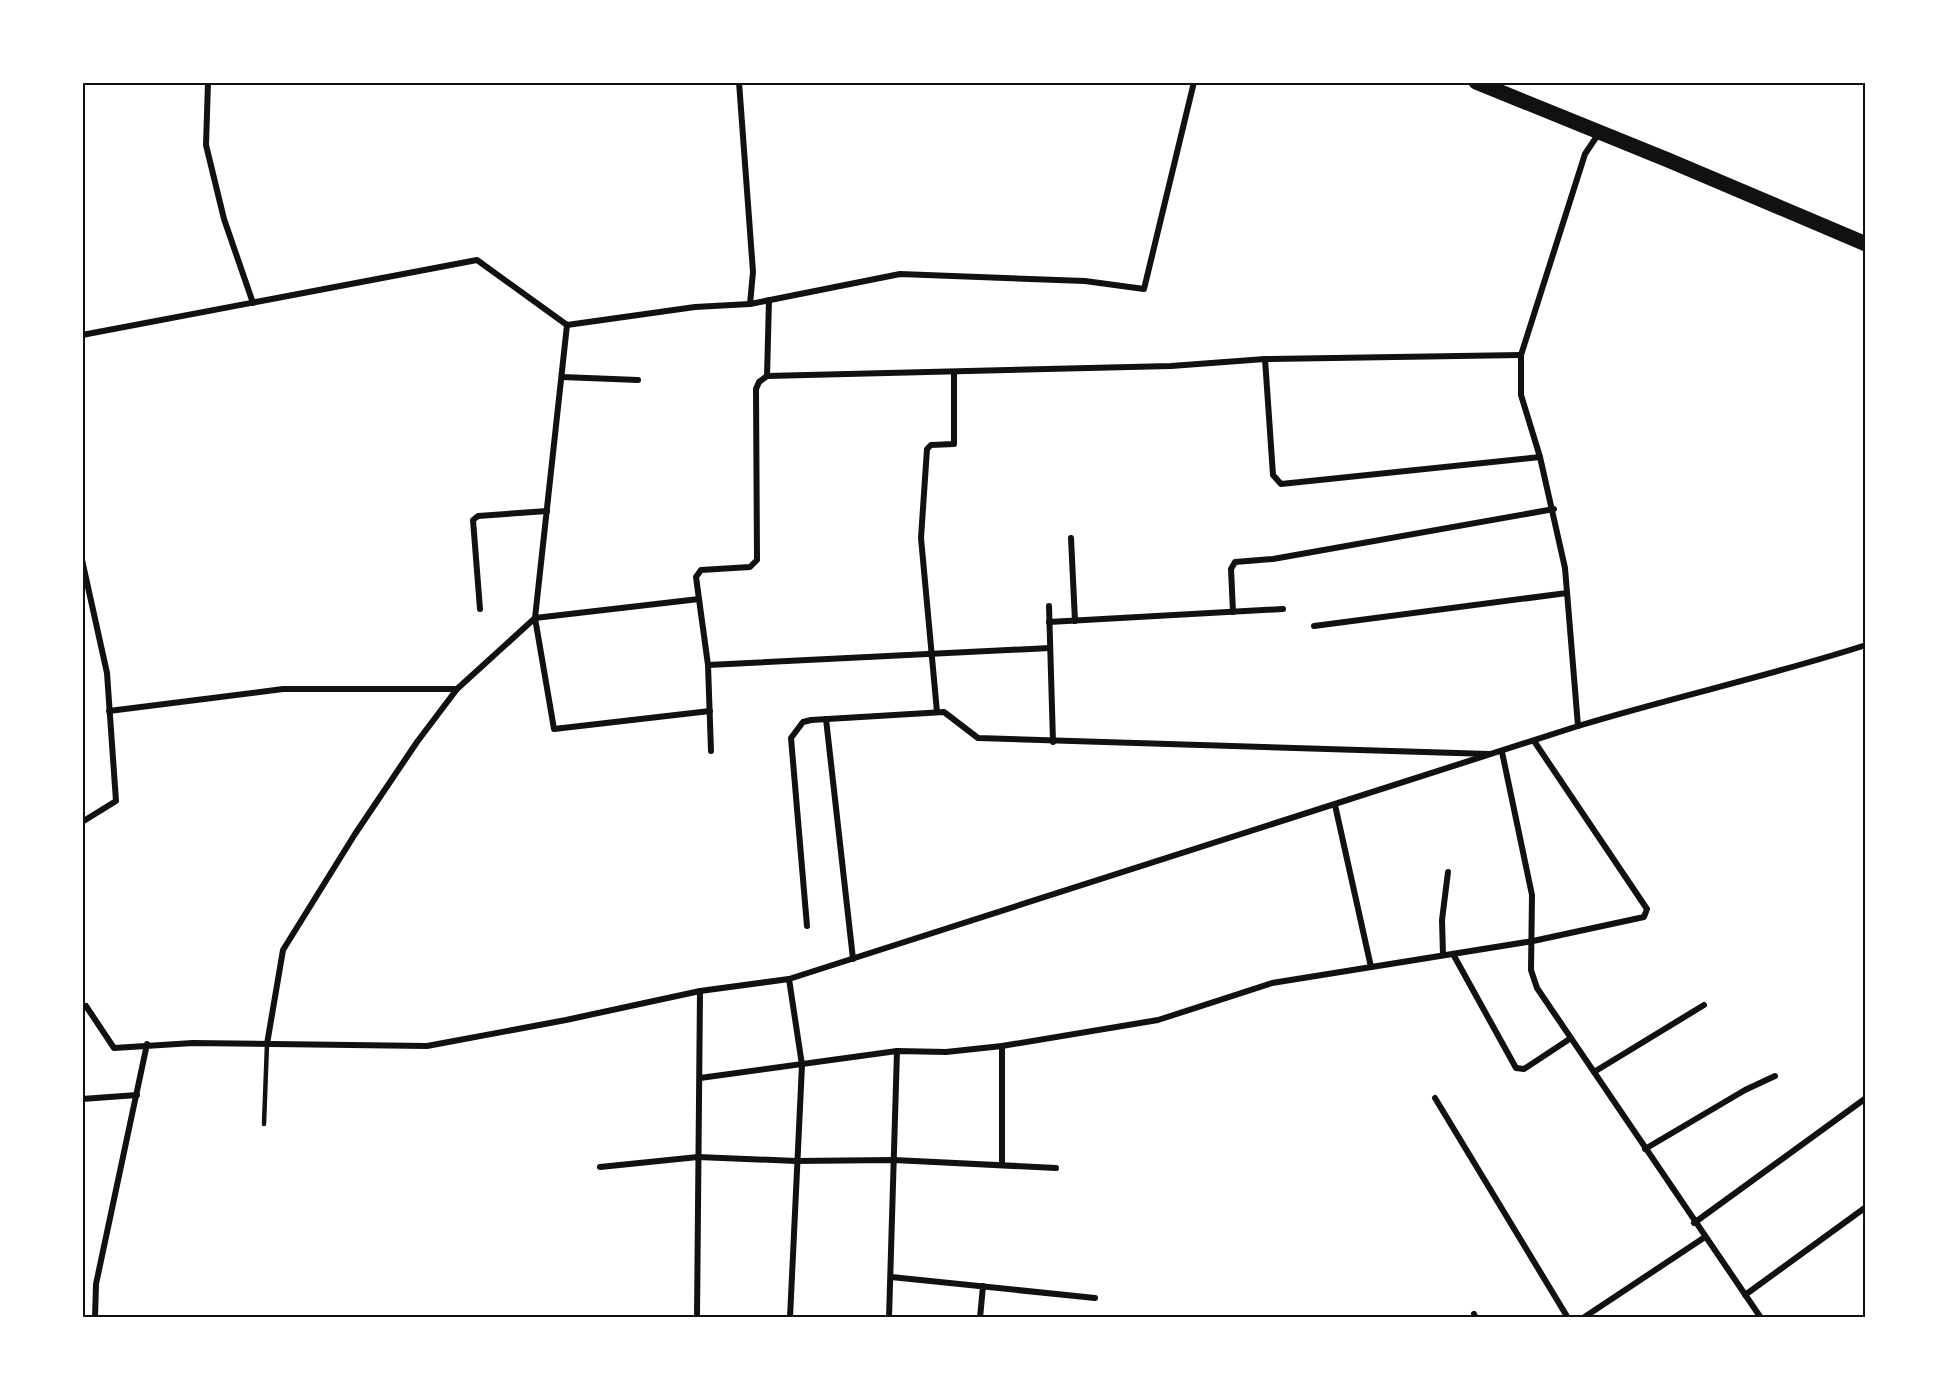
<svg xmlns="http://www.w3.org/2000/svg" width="1948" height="1400" viewBox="0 0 1948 1400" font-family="Inter,sans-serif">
<rect width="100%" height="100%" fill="#fff"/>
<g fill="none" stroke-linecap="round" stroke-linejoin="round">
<!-- service -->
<path stroke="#111" stroke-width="4.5" d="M264,1124L267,1044"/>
<!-- minor -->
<g stroke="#111" stroke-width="6">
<path d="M208,82L206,145L224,219L253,303"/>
<path d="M739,82L753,272L750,304"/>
<path d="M82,335L477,260L567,325L695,307L750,304L900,274L1085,281L1144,289L1194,82"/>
<path d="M1265,359L1273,475L1281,484L1540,457"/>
<path d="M767,376L769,300"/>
<path d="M562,377L638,380"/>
<path d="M1071,538L1075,621"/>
<path d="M82,560L107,673L116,801L82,822"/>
<path d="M699,599L535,618L554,729L710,711"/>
<path d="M1049,606L1053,742"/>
<path d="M480,609L473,520L478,516L547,511"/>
<path d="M1233,612L1231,569L1235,562L1273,559L1554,509"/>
<path d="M1049,622L1283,609"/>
<path d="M1314,626L1567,593"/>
<path d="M708,665L1050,648"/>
<path d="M109,711L283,689H457"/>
<path d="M937,712L921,538L927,449L931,445L954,444V373"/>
<path d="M826,719L853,959"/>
<path d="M1578,726L1565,568L1540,457L1521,395V355L1585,154L1599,133"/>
<path d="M711,751L708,665L696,577L701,570L750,567L757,560L756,389L759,382L767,376L1171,366L1265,359L1521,355"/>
<path d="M1502,752L1532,895L1531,970L1537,988L1761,1318"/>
<path d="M1335,805L1371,967"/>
<path d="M807,926L791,738L803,722L811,720L944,712L978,738L1489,754"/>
<path d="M1453,954L1516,1068L1524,1069L1571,1038"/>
<path d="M1443,955L1442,920L1448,872"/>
<path d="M789,979L802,1065L790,1318"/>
<path d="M86,1006L114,1048L193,1043L427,1046L566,1020L700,991L789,979L1578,726C1673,697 1770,676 1866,645"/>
<path d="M267,1044L283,950L355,834L417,742L457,689L535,618L567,325"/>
<path d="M1002,1046V1165"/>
<path d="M1594,1072L1704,1005"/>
<path d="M700,1078L897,1051L946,1052L1002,1046L1158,1020L1272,983L1533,941L1644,917L1647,909L1534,741"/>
<path d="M1435,1098L1568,1318"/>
<path d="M82,1099L137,1095"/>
<path d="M1645,1149L1745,1090L1775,1076"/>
<path d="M600,1167L698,1157L796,1161L894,1160L1056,1168"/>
<path d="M1694,1223L1866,1098"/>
<path d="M891,1277L1095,1298"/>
<path d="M1745,1295L1866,1207"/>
<path d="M1474,1314L1476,1318"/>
<path d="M95,1318L96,1284L147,1044"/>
<path d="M697,1318L700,991"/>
<path d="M889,1318L897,1051"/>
<path d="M980,1318L983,1286"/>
<path d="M1583,1318L1705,1237"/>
</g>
<!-- primary -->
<path stroke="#111" stroke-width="15" d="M1476,82L1668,160L1866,244"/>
</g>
<!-- border -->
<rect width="1948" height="1400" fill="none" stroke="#ffffff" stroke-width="168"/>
<rect x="84" y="84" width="1780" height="1232" fill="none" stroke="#111" stroke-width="2"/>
</svg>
